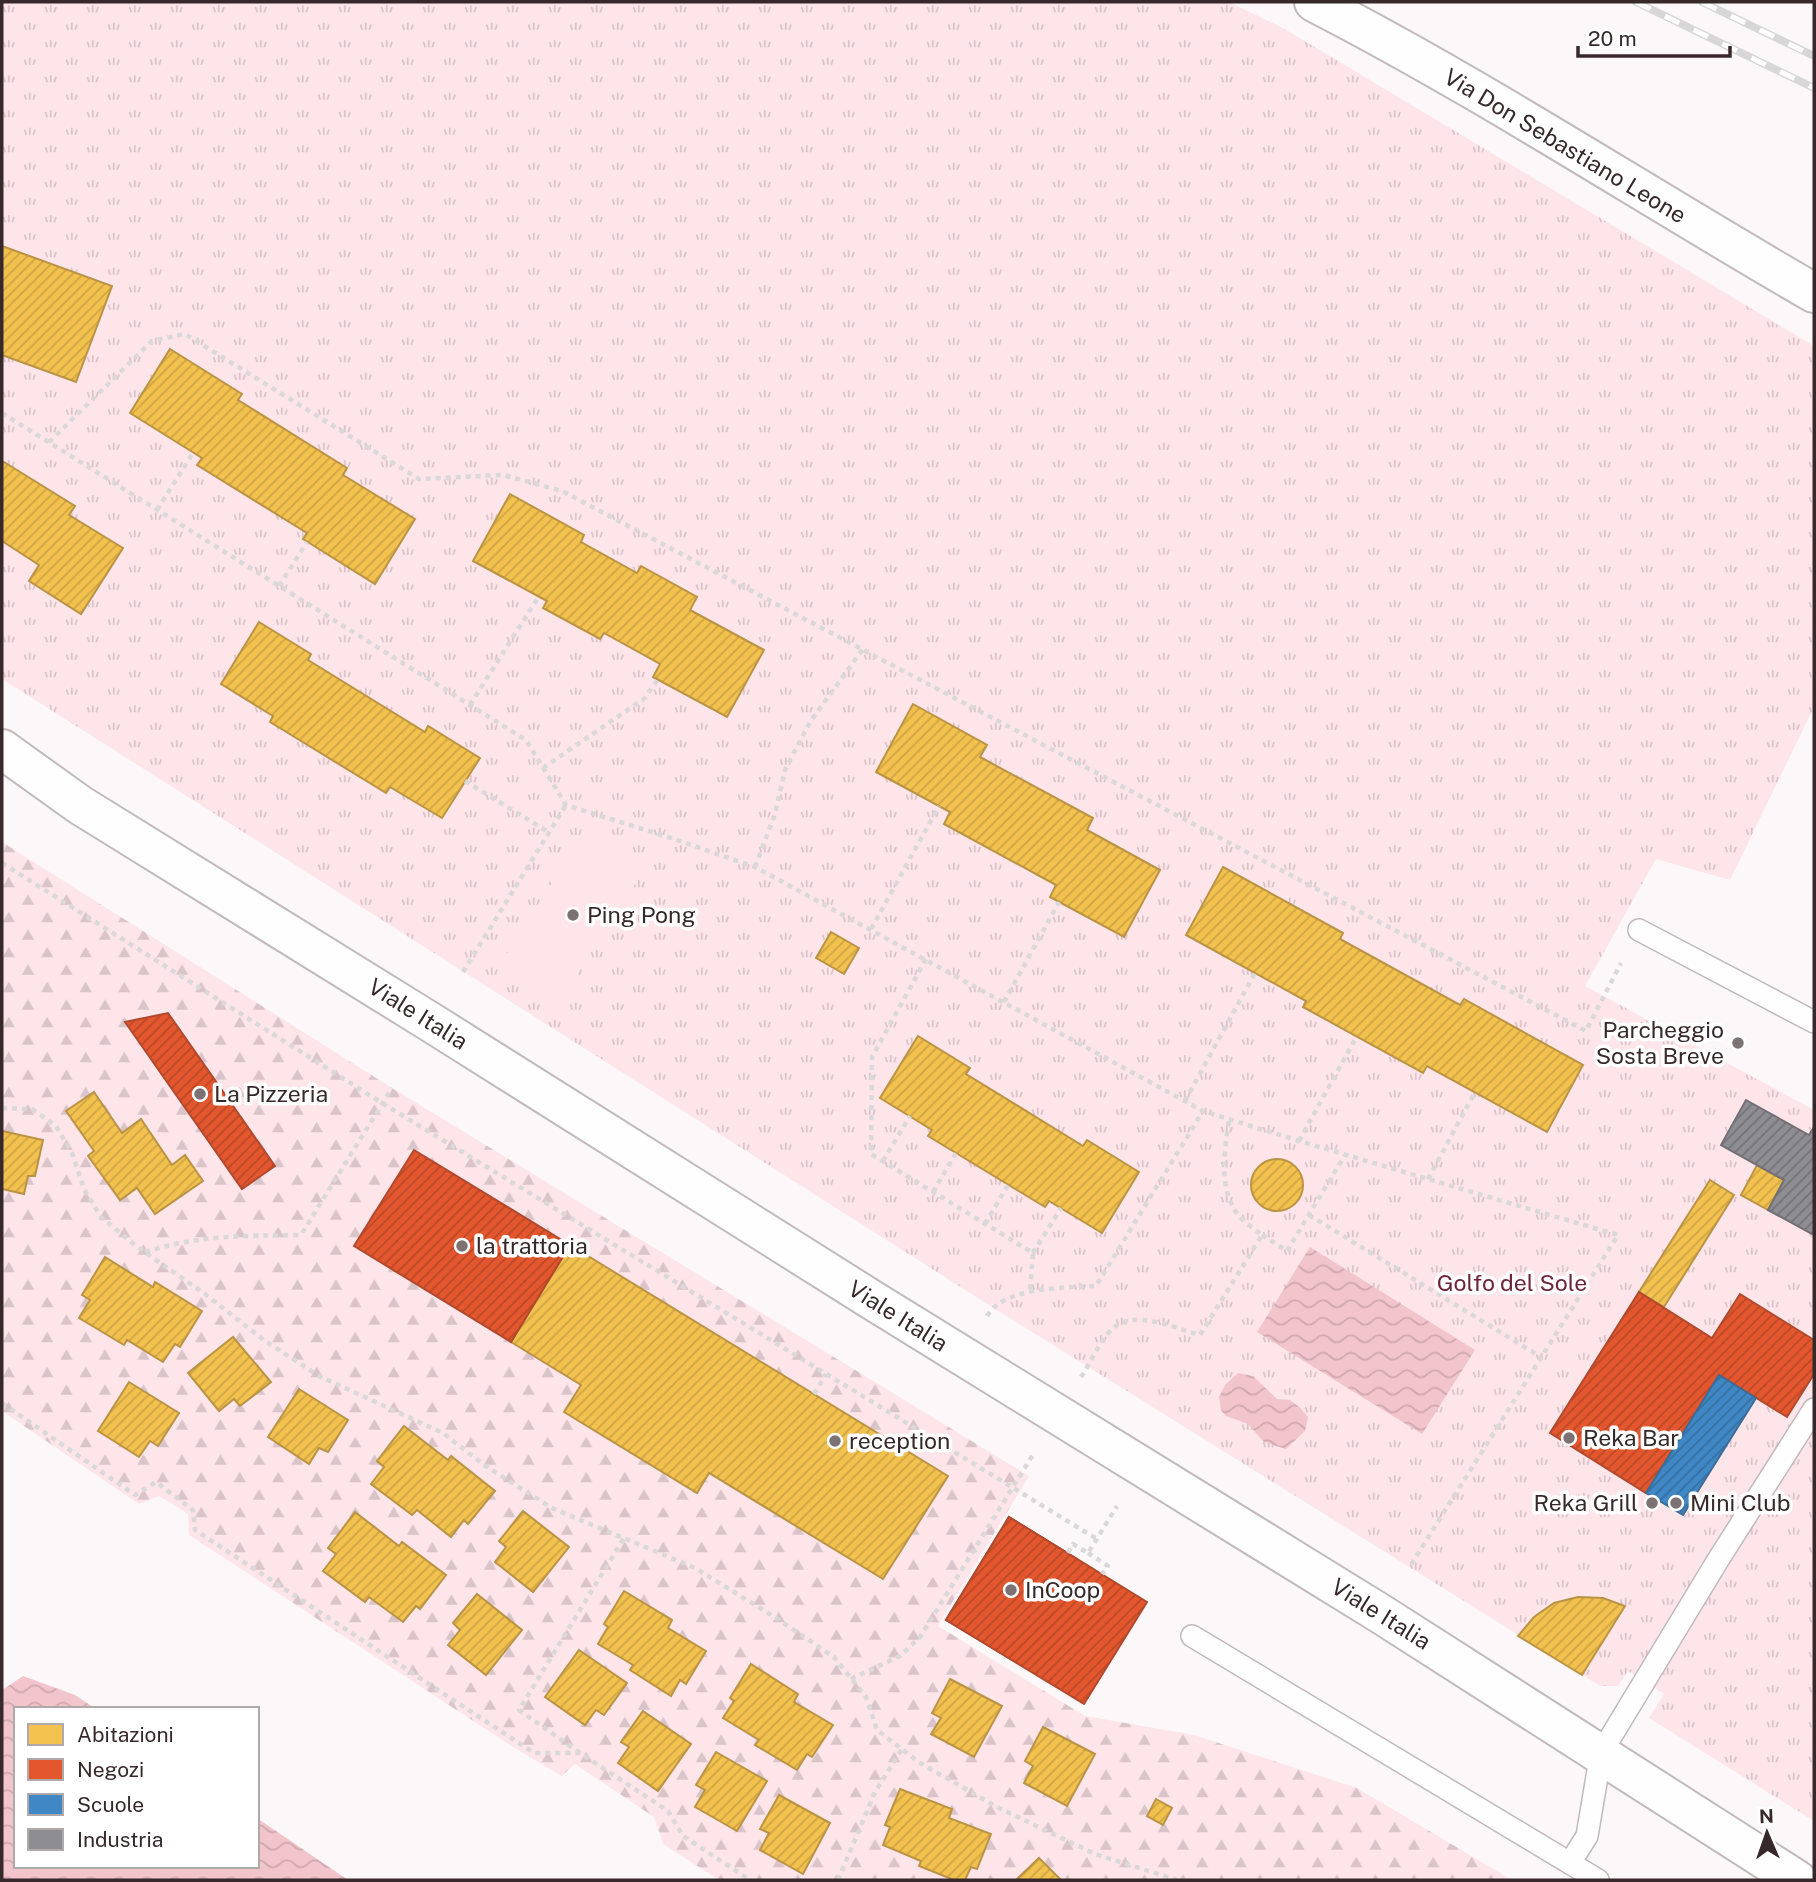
<svg xmlns="http://www.w3.org/2000/svg" width="1816" height="1882" viewBox="0 0 1816 1882" font-family="'Public Sans',sans-serif">
<defs>
<pattern id="grass-tufts" width="24" height="20" patternUnits="userSpaceOnUse" patternTransform="scale(1.75)"><rect width="24" height="20" fill="#fde5ea"/><path d="M3 7l-1-3M5 7V3M7 7l1-3M15 17l-1-3M17 17v-4M19 17l1-3" fill="none" stroke="#d9c4c9"/></pattern>
<pattern id="forest-firs" width="22" height="20" patternUnits="userSpaceOnUse" patternTransform="scale(1.75)"><rect width="22" height="20" fill="#fde5ea"/><path d="M5 1l3.5 6h-7zM16 11l3.5 6h-7z" fill="#d9c4c9"/></pattern>
<pattern id="water-waves" width="16" height="10" patternUnits="userSpaceOnUse" patternTransform="scale(1.75)"><rect width="16" height="10" fill="#f2c4cc"/><path d="M0 5q4-4 8 0t8 0" fill="none" stroke="#d0a8af"/></pattern>
<pattern id="homes-hatch" width="6" height="6" patternUnits="userSpaceOnUse" patternTransform="scale(1.75)"><rect width="6" height="6" fill="#f2c14e"/><path d="M-1 1l2-2M0 6l6-6M5 7l2-2" fill="none" stroke="#d0a644"/></pattern>
<pattern id="shops-hatch" width="6" height="6" patternUnits="userSpaceOnUse" patternTransform="scale(1.75)"><rect width="6" height="6" fill="#e4572e"/><path d="M-1 1l2-2M0 6l6-6M5 7l2-2" fill="none" stroke="#ba4827"/></pattern>
<pattern id="schools-hatch" width="6" height="6" patternUnits="userSpaceOnUse" patternTransform="scale(1.75)"><rect width="6" height="6" fill="#3f88c5"/><path d="M-1 1l2-2M0 6l6-6M5 7l2-2" fill="none" stroke="#366fa0"/></pattern>
<pattern id="industry-hatch" width="6" height="6" patternUnits="userSpaceOnUse" patternTransform="scale(1.75)"><rect width="6" height="6" fill="#8d8d92"/><path d="M-1 1l2-2M0 6l6-6M5 7l2-2" fill="none" stroke="#747377"/></pattern>
</defs>
<rect width="100%" height="100%" fill="#fcf8f9"/>
<!-- grass -->
<path fill="url(#grass-tufts)" d="M2,2H1229L1283,28L1814,346V707L1730,880L1656,859L1585,986L1814,1110V1821L1649,1718L1664,1694L1628,1671L1618,1686H1600L992,1307L2,679Z"/>
<!-- forest -->
<path fill="url(#forest-firs)" d="M2,842L392,1088L1029,1476L938,1626L1085,1716L1194,1735L1357,1788L1512,1880H719L663,1844L654,1817L575,1764L562,1776L513,1747L189,1535L188,1514L159,1496L139,1504L2,1411Z"/>
<!-- garden -->
<path fill="#fde5ea" d="M588,826L648,864L558,1004L499,966Z"/>
<!-- water -->
<g fill="url(#water-waves)">
<path d="M1310,1247L1475,1350L1422,1434L1257,1332Z"/>
<path d="M1238,1373L1253,1376L1277,1399L1290,1400L1299,1407L1308,1417L1305,1431L1286,1449L1264,1442L1248,1424L1226,1416L1221,1410L1219,1397L1225,1385Z"/>
<path d="M23,1676L75,1695L96,1709H16V1866H257V1818L348,1880H2V1690Z"/>
</g>
<!-- homes -->
<g fill="url(#homes-hatch)" stroke="#ba9344" stroke-width="2">
<path d="M2,246L112,286L76,382L2,355Z"/>
<path d="M170,349L242,394L238,400L347,468L343,475L415,519L375,584L303,539L307,533L197,465L202,458L130,413Z"/>
<path d="M4,462L75,506L69,515L123,548L81,614L29,581L39,565L2,541V465Z"/>
<path d="M510,494L584,535L581,542L637,573L641,566L697,597L690,610L764,650L727,717L653,677L660,664L604,633L600,639L543,608L547,601L473,561Z"/>
<path d="M259,622L311,654L308,660L425,732L428,726L480,758L442,818L390,787L386,793L270,722L273,716L221,684Z"/>
<path d="M913,704L987,745L980,757L1093,818L1087,830L1160,870L1124,937L1050,897L1056,885L944,824L950,812L876,772Z"/>
<path d="M1223,867L1343,933L1340,939L1460,1005L1464,999L1583,1065L1547,1132L1427,1066L1423,1073L1303,1007L1306,1001L1186,935Z"/>
<path d="M831,932L859,948L844,974L816,958Z"/>
<path d="M918,1036L970,1068L966,1074L1083,1146L1087,1140L1139,1172L1102,1233L1049,1201L1045,1207L928,1136L932,1130L880,1098Z"/>
<path d="M94,1092L122,1133L141,1119L172,1165L185,1155L203,1181L155,1214L137,1188L120,1200L88,1156L94,1151L66,1111Z"/>
<path d="M2,1131L43,1140L35,1176H28L24,1194L2,1189Z"/>
<circle cx="1277" cy="1185" r="26"/>
<path d="M1757,1165L1784,1180L1768,1210L1741,1195Z"/>
<path d="M1710,1180L1734,1195L1664,1307L1639,1292Z"/>
<path d="M570,1245L948,1476L883,1579L709,1473L697,1493L564,1412L581,1385L511,1342Z"/>
<path d="M105,1257L153,1287L155,1282L202,1311L180,1347L175,1344L163,1362L127,1340L124,1345L79,1318L90,1300L82,1295Z"/>
<path d="M233,1337L271,1382L240,1406L234,1399L219,1411L188,1373Z"/>
<path d="M129,1382L179,1413L158,1446L150,1441L139,1457L98,1431Z"/>
<path d="M299,1389L348,1420L328,1452L319,1448L309,1464L268,1437Z"/>
<path d="M404,1426L448,1460L451,1456L495,1491L468,1524L464,1520L451,1537L417,1510L412,1515L371,1484L384,1467L377,1461Z"/>
<path d="M523,1511L569,1547L533,1592L495,1562L506,1547L499,1541Z"/>
<path d="M355,1512L399,1546L402,1542L446,1575L420,1609L416,1606L403,1622L369,1597L365,1602L323,1571L336,1554L328,1548Z"/>
<path d="M624,1591L672,1620L668,1628L706,1651L686,1684L680,1680L671,1696L630,1670L633,1665L598,1644L608,1627L604,1624Z"/>
<path d="M477,1594L522,1630L486,1675L448,1645L460,1630L453,1623Z"/>
<path d="M1578,1597L1603,1598L1625,1606L1582,1675L1518,1636L1534,1617L1554,1603Z"/>
<path d="M579,1650L627,1683L604,1715L596,1710L585,1725L545,1697Z"/>
<path d="M751,1664L798,1694L794,1702L833,1725L812,1757L807,1754L797,1770L755,1745L759,1740L723,1718L734,1701L730,1698Z"/>
<path d="M950,1679L1002,1706L974,1757L931,1734L941,1718L932,1713Z"/>
<path d="M643,1711L691,1744L658,1791L618,1763L629,1747L621,1742Z"/>
<path d="M1043,1727L1095,1754L1067,1806L1024,1783L1033,1766L1025,1761Z"/>
<path d="M716,1752L767,1781L737,1831L695,1807L705,1790L696,1785Z"/>
<path d="M900,1789L952,1809L949,1818L991,1834L977,1869L971,1867L965,1880H954L919,1866L921,1861L883,1845L890,1827L885,1825Z"/>
<path d="M779,1795L830,1823L803,1874L760,1850L769,1833L760,1829Z"/>
<path d="M1156,1799L1172,1808L1163,1825L1147,1816Z"/>
<path d="M1039,1858L1061,1880H1016Z"/>
</g>
<!-- shops -->
<g fill="url(#shops-hatch)" stroke="#b0492d" stroke-width="2">
<path d="M168,1013L275,1166L242,1189L125,1022Z"/>
<path d="M414,1150L570,1245L511,1342L354,1246Z"/>
<path d="M1639,1292L1712,1338L1740,1294L1814,1340V1374L1787,1417L1719,1375L1646,1493L1550,1433Z"/>
<path d="M1009,1517L1077,1559L1014,1661L946,1620Z"/>
<path d="M1009,1517L1147,1602L1084,1704L946,1620Z"/>
</g>
<!-- schools -->
<path fill="url(#schools-hatch)" stroke="#3d6c97" stroke-width="2" d="M1719,1375L1756,1398L1683,1515L1646,1493Z"/>
<!-- industry -->
<path fill="url(#industry-hatch)" stroke="#736f73" stroke-width="2" d="M1746,1100L1809,1135L1814,1127V1235L1768,1210L1784,1180L1721,1145Z"/>
<g fill="none" stroke-linecap="round" stroke-linejoin="round">
<defs>
<g id="service">
<path d="M1639,930L1814,1022"/>
<path d="M1192,1636L1598,1880"/>
<path d="M1570,1863L1587,1836L1601,1753L1718,1560L1814,1409"/>
</g>
<path id="minor" d="M2,749L80,805L432,1023L872,1300L1381,1614L1797,1880"/>
<path id="tertiary" d="M1314,2C1485,90 1647,197 1814,293"/>
</defs>
<!-- service casing -->
<use href="#service" stroke="#c2b9bb" stroke-width="24"/>
<!-- minor casing -->
<use href="#minor" stroke="#c2b9bb" stroke-width="42"/>
<!-- tertiary casing -->
<use href="#tertiary" stroke="#c2b9bb" stroke-width="42"/>
<!-- path -->
<g stroke="#dad8d9" stroke-width="4.5" stroke-dasharray="5 5" stroke-linecap="butt">
<path d="M2,413L526,740L566,805L668,837L755,867L1203,1111L1299,1141L1618,1235L1409,1568"/>
<path d="M49,442L152,341L185,334L419,479L503,475L562,491L1586,1031L1621,963"/>
<path d="M157,510L193,453"/>
<path d="M279,586L307,542"/>
<path d="M470,705L539,596"/>
<path d="M543,768L645,698L658,679"/>
<path d="M465,781L550,833"/>
<path d="M2,863L382,1103L1097,1539"/>
<path d="M755,867L775,814L785,770L810,722L863,649"/>
<path d="M871,929L939,806"/>
<path d="M926,959L872,1057L871,1154L1033,1253L1030,1290"/>
<path d="M463,972L566,805"/>
<path d="M1004,1002L1059,902"/>
<path d="M1185,1101L1255,973"/>
<path d="M2,1108L32,1109L56,1126L72,1153L84,1189L101,1217L136,1246L205,1294L265,1341L319,1376L443,1433L484,1465L552,1508L695,1568L776,1618L834,1657L866,1697L877,1730L920,1763L999,1808L1095,1854L1177,1880"/>
<path d="M1299,1141L1357,1036"/>
<path d="M883,1161L910,1116"/>
<path d="M1428,1179L1475,1092"/>
<path d="M933,1192L956,1153"/>
<path d="M1309,1215L1541,1357"/>
<path d="M985,1224L1008,1185"/>
<path d="M1262,1235L1287,1251L1345,1155"/>
<path d="M145,1252C198,1235 245,1236 301,1235L392,1088"/>
<path d="M1033,1253L1061,1208"/>
<path d="M987,1316C1005,1286 1064,1288 1096,1286L1203,1111"/>
<path d="M1081,1377C1091,1362 1099,1343 1111,1330C1132,1307 1176,1329 1200,1335L1262,1235C1255,1229 1246,1224 1240,1217C1217,1191 1225,1151 1229,1119"/>
<path d="M814,1394L826,1374"/>
<path d="M2,1403L135,1495L156,1482L193,1510L195,1530L534,1753H580L668,1811L683,1836L750,1880"/>
<path d="M1068,1553L1073,1544L1088,1553L1117,1506"/>
<path d="M1088,1553L1108,1566L1102,1574"/>
<path d="M851,1679L900,1656L920,1637L1034,1453"/>
<path d="M580,1753L519,1710L624,1538"/>
<path d="M838,1880L875,1792L902,1749"/>
</g>
<!-- service -->
<use href="#service" stroke="#fffefe" stroke-width="21"/>
<!-- minor -->
<use href="#minor" stroke="#fffefe" stroke-width="38"/>
<!-- tertiary -->
<use href="#tertiary" stroke="#fffefe" stroke-width="38"/>
<defs>
<g id="rail">
<path d="M1636,2L1814,88"/>
<path d="M1702,2L1814,56"/>
</g>
</defs>
<!-- rail casing -->
<use href="#rail" stroke="#d8d7d7" stroke-width="8"/>
<!-- rail -->
<use href="#rail" stroke="#fff" stroke-width="5" stroke-dasharray="16" stroke-linecap="butt"/>
</g>
<!-- markers -->
<g fill="#7c7173" stroke="#fff" stroke-width="2.5">
<circle cx="573" cy="915" r="7"/>
<circle cx="1738" cy="1043" r="7"/>
<circle cx="200" cy="1094" r="7"/>
<circle cx="462" cy="1246" r="7"/>
<circle cx="1569" cy="1438" r="7"/>
<circle cx="835" cy="1441" r="7"/>
<circle cx="1652" cy="1503" r="7"/>
<circle cx="1676" cy="1503" r="7"/>
<circle cx="1011" cy="1590" r="7"/>
</g>
<g text-anchor="middle" stroke-width="7" stroke-linejoin="round" paint-order="stroke">
<!-- street labels -->
<g font-size="23" fill="#37292b" stroke="#fff">
<text transform="translate(1565 146) rotate(31)" y="8">Via Don Sebastiano Leone</text>
<text transform="translate(418 1014) rotate(32)" y="8">Viale Italia</text>
<text transform="translate(898 1316) rotate(32)" y="8">Viale Italia</text>
<text transform="translate(1381 1614) rotate(32)" y="8">Viale Italia</text>
</g>
<!-- poi labels -->
<g font-size="23" fill="#37292b" stroke="#fff" text-anchor="start">
<text x="587" y="923">Ping Pong</text>
<text x="1724" y="1038" text-anchor="end">Parcheggio<tspan x="1724" dy="26">Sosta Breve</tspan></text>
<text x="214" y="1102">La Pizzeria</text>
<text x="476" y="1254">la trattoria</text>
<text x="1583" y="1446">Reka Bar</text>
<text x="849" y="1449">reception</text>
<text x="1638" y="1511" text-anchor="end">Reka Grill</text>
<text x="1690" y="1511">Mini Club</text>
<text x="1025" y="1598">InCoop</text>
</g>
<!-- park labels -->
<g font-size="23" fill="#6f2439" stroke="#fff">
<text x="1512" y="1291">Golfo del Sole</text>
</g>
</g>
<!-- border -->
<rect width="1816" height="1882" fill="none" stroke="#37292b" stroke-width="7"/>
<!-- legend -->
<rect x="14" y="1707" width="245" height="161" fill="#ffffff" stroke="#afa9aa" stroke-width="2"/>
<rect x="28" y="1724" width="35" height="21" fill="#f2c14e" stroke="#afa9aa" stroke-width="2"/>
<text x="77" y="1742" font-size="21" fill="#37292b">Abitazioni</text>
<rect x="28" y="1759" width="35" height="21" fill="#e4572e" stroke="#afa9aa" stroke-width="2"/>
<text x="77" y="1777" font-size="21" fill="#37292b">Negozi</text>
<rect x="28" y="1794" width="35" height="21" fill="#3f88c5" stroke="#afa9aa" stroke-width="2"/>
<text x="77" y="1812" font-size="21" fill="#37292b">Scuole</text>
<rect x="28" y="1829" width="35" height="21" fill="#8d8d92" stroke="#afa9aa" stroke-width="2"/>
<text x="77" y="1847" font-size="21" fill="#37292b">Industria</text>
<!-- north arrow -->
<g transform="translate(1767 1833) rotate(358)" stroke="#ffffff" stroke-width="5" paint-order="stroke">
<path d="M0-5L12 26L0 18L-12 26Z" fill="#37292b"/>
<text y="-10" font-size="19" font-weight="bold" text-anchor="middle" fill="#37292b">N</text>
</g>
<!-- scale -->
<path d="M1578 46v10h152v-10" fill="none" stroke="#37292b" stroke-width="3.5"/>
<text x="1588" y="46" font-size="21" fill="#37292b" stroke="#ffffff" stroke-width="5" paint-order="stroke">20 m</text>
</svg>
